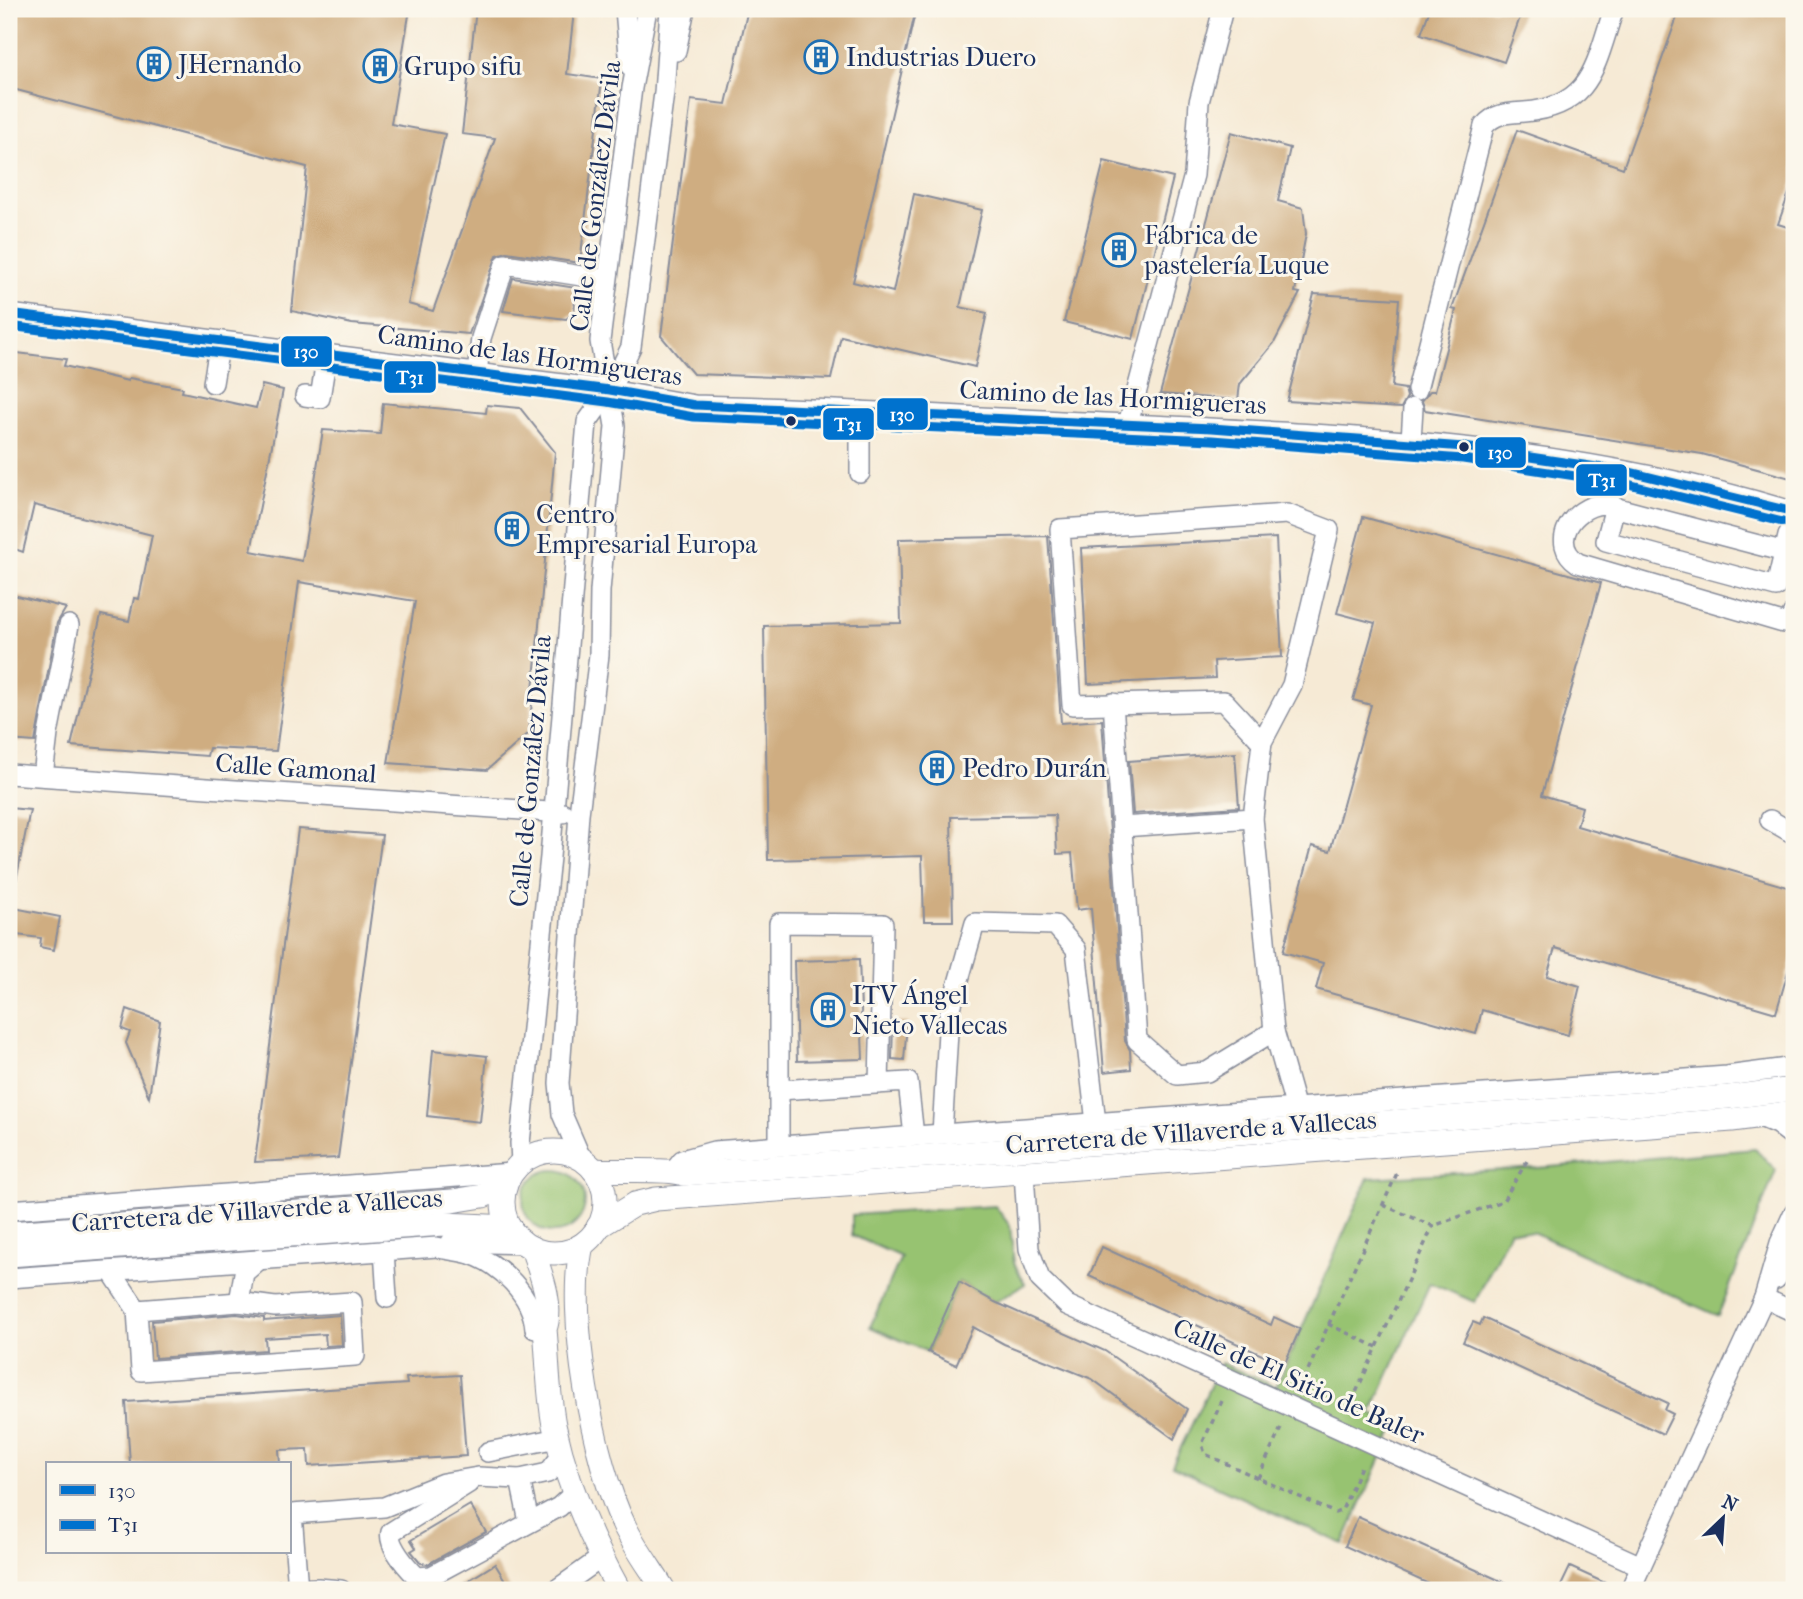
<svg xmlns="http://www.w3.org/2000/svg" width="1803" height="1599" viewBox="0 0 1803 1599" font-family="'IM FELL French Canon',serif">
<rect width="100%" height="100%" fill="#fbf7ec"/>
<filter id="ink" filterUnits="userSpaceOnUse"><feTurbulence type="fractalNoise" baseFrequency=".0143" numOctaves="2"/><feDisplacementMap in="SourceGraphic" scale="14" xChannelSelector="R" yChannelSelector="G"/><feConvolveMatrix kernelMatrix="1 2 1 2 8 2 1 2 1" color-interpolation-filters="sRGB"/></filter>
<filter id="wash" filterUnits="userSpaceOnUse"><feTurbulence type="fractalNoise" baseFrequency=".00686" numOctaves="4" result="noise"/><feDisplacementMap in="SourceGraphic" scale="28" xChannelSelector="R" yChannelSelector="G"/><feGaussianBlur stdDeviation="1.57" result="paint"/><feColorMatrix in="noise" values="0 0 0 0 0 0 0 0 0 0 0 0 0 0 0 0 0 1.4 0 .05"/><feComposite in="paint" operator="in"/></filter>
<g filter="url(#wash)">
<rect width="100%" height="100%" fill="#f6ead5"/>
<!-- green -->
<g fill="#97c371" stroke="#597968" stroke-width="2">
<path d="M1755,1149L1776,1170L1718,1316L1535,1233L1510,1230L1475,1302L1430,1283L1371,1413L1395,1426L1343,1544L1172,1466L1221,1363L1276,1387L1368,1178L1538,1168Z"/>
<circle cx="554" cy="1201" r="31"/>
<path d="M995,1206L1010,1226L1014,1263L1025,1284L995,1302L959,1282L928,1352L870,1327L901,1257L852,1235V1215Z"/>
</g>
<g id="blocks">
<!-- building -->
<g fill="#cfad81">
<path d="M9,9H410L391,124L445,134L408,304L433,311L495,138L462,134L476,9L574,11L567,74L602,79L580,263L507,252L497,255L469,334L352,324L292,311L307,167L9,88Z"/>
<path d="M748,9H916L853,282L893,292L914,194L982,210L960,307L987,313L975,367L841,336L831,379L693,374L661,336L691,100L726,104Z"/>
<path d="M1430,9H1523L1504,62L1421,34Z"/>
<path d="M1680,9H1794V179L1778,224L1794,229V479L1702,454L1425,410L1422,401L1430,391H1435L1456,310L1452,309L1517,130L1623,168Z"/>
<path d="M1231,132L1290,148L1278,201L1303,208L1306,234L1295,292L1300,293L1274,343L1240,384L1238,400L1160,394Z"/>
<path d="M1104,161L1173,178L1133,339L1064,322Z"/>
<path d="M513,278L576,288L574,313L566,319L503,311Z"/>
<path d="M1314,294L1399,299L1392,387L1405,389L1407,397L1401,408L1287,401Z"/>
<path d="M9,352L66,359L64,366L128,381L129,378L183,388L182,392L256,408L262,385L283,390L251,551L302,561L323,430L380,434L383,403L486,413L487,405L520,408L555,452L529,733L487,770L388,763L415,601L299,582L276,751L209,748L207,756L71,746L101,615L129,621L134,598L139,599L152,535L34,505L23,552L9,547Z"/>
<path d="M1363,517L1601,583L1542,795L1582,807L1577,826L1794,889V951L1776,1013L1555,948L1547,976L1580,986L1568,1035L1482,1010L1476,1034L1316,989L1323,963L1283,952L1312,846L1330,851L1371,705L1353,700L1375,623L1337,613Z"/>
<path d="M1048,536L1061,723L1102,720L1125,1041L1130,1050L1131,1069L1104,1072L1091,908L1077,910L1072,853L1057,854L1055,815L951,817L953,921H924L922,856L768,860L764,626L901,623L899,539Z"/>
<path d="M1276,538L1282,657L1214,661L1215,678L1088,684L1081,548Z"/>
<path d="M9,594L66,608L57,623L35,742L9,740Z"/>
<path d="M1235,753L1239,807L1133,814L1129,761Z"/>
<path d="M9,808L30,810L16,881H9Z"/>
<path d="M298,829L382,835L338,1158L255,1162Z"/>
<path d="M9,907L60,917L54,950L40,947L41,938L9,934Z"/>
<path d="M859,959L863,1059L797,1061L794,961Z"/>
<path d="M127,1009L160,1021L149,1097L126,1043L130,1032L122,1029Z"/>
<path d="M893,1023H907L904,1060L892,1059Z"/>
<path d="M433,1050L487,1056L480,1122L427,1116Z"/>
<path d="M1102,1247L1271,1325L1274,1317L1300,1329L1284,1365L1089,1276Z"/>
<path d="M959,1282L995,1302L1105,1351L1187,1409L1174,1439L1092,1379L1004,1344L973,1327L956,1365L928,1352Z"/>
<path d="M237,1314L264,1318V1321L340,1315L342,1345L326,1346L325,1334L265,1338L266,1350L155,1358L152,1321Z"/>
<path d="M1483,1318L1668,1403L1665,1410L1673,1414L1663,1434L1463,1342L1473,1322L1480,1325Z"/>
<path d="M460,1375L466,1456L309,1466L308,1449L279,1450L280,1464H130L126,1402L407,1384L406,1378Z"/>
<path d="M470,1505L486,1532L428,1564L421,1563L411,1551L416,1548L411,1540Z"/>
<path d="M1358,1517L1521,1590H1442L1345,1546Z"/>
<path d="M495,1564L511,1590H453Z"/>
<path d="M1570,1567L1618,1589V1590H1559Z"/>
</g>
</g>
</g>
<g filter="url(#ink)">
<use href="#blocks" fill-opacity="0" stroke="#888c9a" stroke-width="2"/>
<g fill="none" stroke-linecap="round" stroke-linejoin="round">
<defs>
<g id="minor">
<path d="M625,9L630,66"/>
<path d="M676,51L685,9"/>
<path d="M9,314L610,390L695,405C839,408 984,418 1128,424C1353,435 1578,445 1794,512"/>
<path d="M477,374L481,338L505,264L607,280"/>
<path d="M213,383L220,341"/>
<path d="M1417,390L1484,126C1495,113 1508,113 1524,112C1593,107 1595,64 1614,9"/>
<path d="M305,396L320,398L327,354"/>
<path d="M1128,424L1194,175L1199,102L1223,9"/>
<path d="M1411,440L1413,408"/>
<path d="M860,473V411"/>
<path d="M1615,506L1606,541L1776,587L1788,536L1794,526"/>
<path d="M1785,552L1602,504C1573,507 1548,543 1578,563L1783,623L1789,621L1794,612"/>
<path d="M1113,703L1137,1040L1177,1075L1207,1072L1274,1031"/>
<path d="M1262,742L1224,701L1072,705L1060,529L1287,514L1329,530L1292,685L1262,742L1253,818L1274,1031L1296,1109"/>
<path d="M9,774L563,813"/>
<path d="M43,776L48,734L69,625"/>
<path d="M1770,820L1794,834"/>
<path d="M1122,827L1253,818"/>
<path d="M879,1084L883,924L779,923V1090L908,1082L914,1136"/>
<path d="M779,1090V1146"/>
<path d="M1760,1117L1777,1124L1794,1137"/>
<path d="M942,1134L949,1015L975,923L1055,925L1076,949L1096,1123"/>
<path d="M581,1158L562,1114L559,1083L579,814L599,655L600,591L615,426L600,341L632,88L647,9"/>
<path d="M521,1163L520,1143L550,857L587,422L610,390L631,347L664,93L670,9"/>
<path d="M674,1170L682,1160L714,1151L1727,1076L1794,1067"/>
<path d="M1024,1173L1029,1249L1040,1279L1067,1305L1641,1566"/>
<path d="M9,1210L512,1173"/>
<path d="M451,1242L526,1244"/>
<path d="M384,1250L387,1298"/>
<path d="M111,1271L137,1310L141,1371L355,1356L352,1302L275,1307L239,1302L244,1273L260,1259"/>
<path d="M9,1278L437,1247C448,1251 459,1250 470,1254C501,1264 533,1296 535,1329"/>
<path d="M1776,1279L1794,1251"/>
<path d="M1764,1298L1794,1312"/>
<path d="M137,1310L239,1302"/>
<path d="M488,1452L558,1438"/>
<path d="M520,1479L529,1522"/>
<path d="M469,1483L391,1532C387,1545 407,1567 417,1577L431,1576L559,1507L570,1497L572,1489"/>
<path d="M298,1589L292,1514L384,1507L443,1483L478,1477L520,1479L548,1473L562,1455"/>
<path d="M282,1590L318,1588L341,1590"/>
<path d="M556,1590L601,1558"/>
<path d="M1630,1590L1764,1298L1780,1243L1794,1212"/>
</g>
<g id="major">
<circle cx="554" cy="1202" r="51"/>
<path d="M594,1170C615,1172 669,1168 683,1174L1729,1097L1794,1089"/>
<path d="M598,1227L635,1204L656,1199L1732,1120L1794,1112"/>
<path d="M9,1233L452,1201L483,1196L505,1187"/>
<path d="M582,1245C566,1313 593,1463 625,1527C636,1549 651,1569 664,1590"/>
<path d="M532,1248C540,1272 554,1304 545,1329C548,1360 548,1394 554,1425C567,1484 590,1538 619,1590"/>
<path d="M9,1255L444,1224L510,1227"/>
</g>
</defs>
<!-- minor casing -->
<use href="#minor" stroke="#888c9a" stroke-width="22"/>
<!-- major casing -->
<use href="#major" stroke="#888c9a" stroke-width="25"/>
<!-- path -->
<g stroke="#888c9a" stroke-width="3.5" stroke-dasharray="5 5" stroke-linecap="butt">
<path d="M1383,1205L1433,1226L1503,1201L1527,1161"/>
<path d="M1328,1324L1377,1347"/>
<path d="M1304,1379L1398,1171"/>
<path d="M1222,1401L1202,1444L1205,1454L1335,1513L1342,1510L1362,1464"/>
<path d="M1352,1401L1433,1226"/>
<path d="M1258,1478L1281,1428"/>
</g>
<!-- minor -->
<use href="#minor" stroke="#fff" stroke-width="19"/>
<!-- major -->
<use href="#major" stroke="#fff" stroke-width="23"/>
<defs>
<path id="bus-1" d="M9,314L610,390L695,405L1212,428L1464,447L1630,472L1794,512"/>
<path id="bus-2" d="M9,326L608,402L694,417L1212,440L1463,459L1628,484L1791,524"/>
</defs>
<!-- bus-1 casing -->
<use href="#bus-1" stroke="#fbf7ec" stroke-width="14"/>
<!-- bus-2 casing -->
<use href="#bus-2" stroke="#fbf7ec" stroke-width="14"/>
<!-- bus-1 -->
<use href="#bus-1" stroke="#0072ce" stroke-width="9"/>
<!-- bus-2 -->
<use href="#bus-2" stroke="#0072ce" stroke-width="9"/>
</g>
</g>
<!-- icons -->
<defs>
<symbol id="building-ring" viewBox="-11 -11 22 22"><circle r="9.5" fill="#fbf7ec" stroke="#1f6fb2" stroke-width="1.5"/><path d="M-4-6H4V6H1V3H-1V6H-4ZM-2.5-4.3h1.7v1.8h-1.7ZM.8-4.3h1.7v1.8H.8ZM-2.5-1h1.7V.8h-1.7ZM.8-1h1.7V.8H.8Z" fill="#1f6fb2"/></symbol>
</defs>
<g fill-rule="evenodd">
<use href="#building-ring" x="802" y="38" width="38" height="38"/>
<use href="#building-ring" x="135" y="45" width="38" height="38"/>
<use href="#building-ring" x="361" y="47" width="38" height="38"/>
<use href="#building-ring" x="1100" y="231" width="38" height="38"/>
<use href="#building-ring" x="493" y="510" width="38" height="38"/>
<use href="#building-ring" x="918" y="749" width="38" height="38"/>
<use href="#building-ring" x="809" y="991" width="38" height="38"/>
</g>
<!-- markers -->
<g fill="#1b2f5e" stroke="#fbf7ec" stroke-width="2.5">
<circle cx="791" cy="421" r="6"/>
<circle cx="1464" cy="447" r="6"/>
</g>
<g text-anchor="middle" stroke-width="6" stroke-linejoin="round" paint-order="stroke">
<!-- poi labels -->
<g font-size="26" fill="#1b2f5e" stroke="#fbf7ec" text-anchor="start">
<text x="846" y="66">Industrias Duero</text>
<text x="178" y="73">JHernando</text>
<text x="404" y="75">Grupo sifu</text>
<text x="1144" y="244">Fábrica de<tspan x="1144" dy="30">pastelería Luque</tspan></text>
<text x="536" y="523">Centro<tspan x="536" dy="30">Empresarial Europa</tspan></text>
<text x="962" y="777">Pedro Durán</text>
<text x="852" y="1004">ITV Ángel<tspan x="852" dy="30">Nieto Vallecas</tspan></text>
</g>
<!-- street labels -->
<g font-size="26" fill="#1b2f5e" stroke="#fbf7ec">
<text transform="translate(595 196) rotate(-83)" y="9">Calle de González Dávila</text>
<text transform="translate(530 355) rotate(8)" y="9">Camino de las Hormigueras</text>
<text transform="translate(1113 397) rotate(3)" y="9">Camino de las Hormigueras</text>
<text transform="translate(296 768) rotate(4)" y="9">Calle Gamonal</text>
<text transform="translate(530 771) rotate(-85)" y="9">Calle de González Dávila</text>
<text transform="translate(1191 1132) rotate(-4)" y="9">Carretera de Villaverde a Vallecas</text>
<text transform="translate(257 1210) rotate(-4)" y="9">Carretera de Villaverde a Vallecas</text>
<text transform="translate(1299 1381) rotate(24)" y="9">Calle de El Sitio de Baler</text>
</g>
</g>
<g stroke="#fbf7ec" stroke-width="2.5">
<rect x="280" y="335" width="53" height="33" rx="7" fill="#0072ce"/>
<rect x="383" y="360" width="54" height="34" rx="7" fill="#0072ce"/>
<rect x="876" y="397" width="53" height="34" rx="7" fill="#0072ce"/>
<rect x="822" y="407" width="53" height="34" rx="7" fill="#0072ce"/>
<rect x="1474" y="436" width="53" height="33" rx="7" fill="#0072ce"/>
<rect x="1575" y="463" width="53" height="34" rx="7" fill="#0072ce"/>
</g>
<g font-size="19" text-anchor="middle" font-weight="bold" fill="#fff">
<text x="306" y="358">130</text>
<text x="410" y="384">T31</text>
<text x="902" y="421">130</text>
<text x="848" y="431">T31</text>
<text x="1500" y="459">130</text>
<text x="1602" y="487">T31</text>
</g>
<!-- margin -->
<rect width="1803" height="1599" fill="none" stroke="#fbf7ec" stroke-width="35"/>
<!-- legend -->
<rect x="46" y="1462" width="245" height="91" fill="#fbf7ec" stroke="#a1a7b3" stroke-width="2"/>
<rect x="60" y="1485" width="35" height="10" fill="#0072ce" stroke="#a1a7b3" stroke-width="2"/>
<text x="108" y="1498" font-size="21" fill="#1b2f5e">130</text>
<rect x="60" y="1520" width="35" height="10" fill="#0072ce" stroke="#a1a7b3" stroke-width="2"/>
<text x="108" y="1532" font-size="21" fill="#1b2f5e">T31</text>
<!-- north arrow -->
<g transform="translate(1723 1518) rotate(25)" stroke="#fbf7ec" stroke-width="5" paint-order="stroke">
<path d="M0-5L12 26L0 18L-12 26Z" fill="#1b2f5e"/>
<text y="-10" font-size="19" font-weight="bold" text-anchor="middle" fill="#1b2f5e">N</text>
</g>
</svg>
